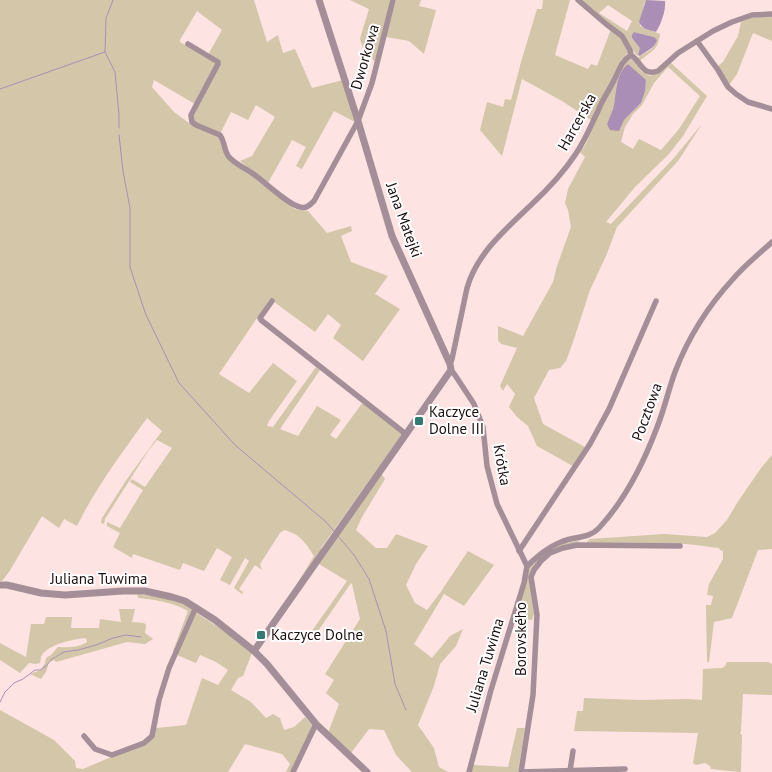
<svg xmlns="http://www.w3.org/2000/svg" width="772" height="772" viewBox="0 0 772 772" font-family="'PT Sans',sans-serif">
<rect width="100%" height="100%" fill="#fde3e1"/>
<!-- green -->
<g fill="#d3c6a9" fill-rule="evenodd">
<path d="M0,0H254L267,42L278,35L283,53L295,49L312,88L343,80L355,122L334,111L302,169L296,166L306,147L292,140L268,183L240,161L252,156L275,117L256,105L248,120L231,112L220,134L195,122L192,119L220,64L209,53L222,30L197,11L180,40V42L217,63L195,104L154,80L152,87L174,112L189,123L219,137L229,160L252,175L295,209L308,211L327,233L351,226L352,231L341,236L351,262L388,276L375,294L400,309L363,361L333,338L341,325L328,314L315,332L270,299L219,374L249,393L273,363L297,381L269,421L267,426L273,427L316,367L320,370L280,429L298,436L317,406L341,420L330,435L336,439L363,402L400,432L401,436L321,548L322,550L292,592L314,556C305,542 300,534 284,530L280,533L260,564L262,570L255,565L239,589L243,592L242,594L234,588L249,561L245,558L230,585L220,580L232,557L217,548L204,571L183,563L180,570L133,554L132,558L113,547L120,533L107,526V522L120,528L143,490L130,482L132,479L145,487L172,448L157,440L148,451L105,519L104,524L101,523L102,518L127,479L162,431L147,418C122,453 96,487 77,526L64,519L59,528L42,516L9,572L2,581H0Z"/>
<path d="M350,0H391L375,62L363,48L360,39L369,9Z"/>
<path d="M396,0H421L419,6L436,10L424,54L409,41L386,37Z"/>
<path d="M543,0H570L555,55L588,69L591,64L597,66L611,29L620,37L629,52L621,60L591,120L562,101L522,79L502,156L480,130L487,102L503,107L505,99L511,100L521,62L537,9H542Z"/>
<path d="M581,0H646L644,4L640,26L660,34C658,51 652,50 640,61L637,58L652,49L654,37L634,32L632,38L641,48L640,53L637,56L632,49ZM608,5L632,21L627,31L599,13Z"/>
<path d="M772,16V41L753,33L737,74L729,85L718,66L723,62L738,36L741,22L750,18Z"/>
<path d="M629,58L634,59L641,71L650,76L657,73L670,62L707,96L683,136L669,154L635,187L606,222L611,224L673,159L702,124L678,161L617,227L606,256L590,290L573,342L566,361L560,368L549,370L534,398L543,424L585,447L573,466L537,446L528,426L517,417L509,407L515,394L507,384L503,391L500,386L517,348L501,344L498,340V326L523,336L553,282L557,266L571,227L568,210L565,203L568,189L585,157L580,152L586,144L600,111L624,64ZM628,64L646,81L641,103L624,120L607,124L613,109L620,74ZM668,67L700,96L679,129L661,150L639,139L633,149L621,142L625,127L633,114L642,105L654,83Z"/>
<path d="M772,455V549L758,550L732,618L714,622L709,662H707L706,609V605H711L713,596L707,595L709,584L723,559V551L720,550L719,548L687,544L586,543L590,539L664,534L707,537L715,533L727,520L737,503L761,468Z"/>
<path d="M381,474L385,479L362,517L356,530L376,548H387L396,534L428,546L416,564L406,585L415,603L427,610L440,593L468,551L494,565L464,606L444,594L414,644L432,658L450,636L463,629L456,646L440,664L434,686L418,725L434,748L439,767L448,772H412L396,755L384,730L369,729L351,753L328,733L339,704L326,693L334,680L325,674L360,619L352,584L351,583L316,634L312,631L347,581L319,564Z"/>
<path d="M581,540L578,542L553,550L529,578L534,614L532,620L515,618L530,566L540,556L560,544Z"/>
<path d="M137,594L160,597L183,602L193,610L174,652L173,651L188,611C173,602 155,600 138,598Z"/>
<path d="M119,609H135L132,622L144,623L146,625L145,633L153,639L145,644L127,642L56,662L54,660L49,662L46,672L41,679L30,674L41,670L45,663L46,658L51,655L58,647C67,648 80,647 87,642L86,638C74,639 49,644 42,655C40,658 41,661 40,663L36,664L29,663L20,673L0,660V643L26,657L31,624H44L46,617H72L71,628H99L100,619L121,622Z"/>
<path d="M195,612L227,633L252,653L243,676L238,678L231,690L251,702L266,718L273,714L280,718L284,730L294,727L305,717L313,726L291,772H286L290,764L282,754L245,744L228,772H0V710L54,740L75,761L76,768L83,769L144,743L156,728L186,725L202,678L218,685L228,670L216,662L200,655L196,663L177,655Z"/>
<path d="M727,662H768L772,664V695L743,694L741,731L740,733L742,735L741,771L740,772L711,769L710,766L705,763L696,765L693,763L698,733L574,731L577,711H583L584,698L639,700L688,699L702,700L703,669L722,668L725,666Z"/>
<path d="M517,728H525L518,772H471L473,765L508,767Z"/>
</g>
<!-- water -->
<g fill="#ab8eb6">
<path d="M646,0L665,1C666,11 661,24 656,32C649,30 642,29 639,22Z"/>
<path d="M634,32L654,37L657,40C654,49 646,51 640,56L638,55L640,48L632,38V35Z"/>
<path d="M628,64L646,80L645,91L641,103L624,120L619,131L610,130L607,124C609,119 611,114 613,109C617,94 615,74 628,64Z"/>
</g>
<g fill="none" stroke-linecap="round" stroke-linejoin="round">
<!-- stream -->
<g stroke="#ab8eb6" stroke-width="1">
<path d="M113,0L106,18L105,52L115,72L119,115V128"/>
<path d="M0,89L105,52"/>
<path d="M119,135L123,171L130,208V267L146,315L179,383L235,445L325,521L334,531"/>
<path d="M338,536L354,555L369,579L386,631L395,684L406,710"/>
<path d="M0,702L5,692L14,683L23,679L35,670H40L46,666L52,659L64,652L78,650L96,645L113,638L126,635L141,637"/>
</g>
<!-- minor -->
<g stroke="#a48e98" stroke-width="5.5">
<path d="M578,0L606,24L622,36L630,50L631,55"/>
<path d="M697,41L718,70L728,87L736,94L748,102L772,109"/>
<path d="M188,44L218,62V64L191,115L192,122L196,125L220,135C225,142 224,151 229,157C235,164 245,168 252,173C264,181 288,205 300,207C306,209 310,205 314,201L358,121L372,83L393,0"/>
<path d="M272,301L260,318L261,320L402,431L405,435"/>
<path d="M450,364L452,359L467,288C477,253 506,229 532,204C548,189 563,173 575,155C586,139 590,127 598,111C602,100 609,91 614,80C619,71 621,61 631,55C641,61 642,77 658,71L678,53L713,31L732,22L752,15L772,14"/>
<path d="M451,370L455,375L474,404L483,427L487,466L497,504L527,566"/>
<path d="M519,551L590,444L609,409L656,301"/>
<path d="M527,566C537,557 548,547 561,542C574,536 589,539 599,528C624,501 643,464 656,430C664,411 668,391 675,372C688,338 709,305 733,279C745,265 759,254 772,242"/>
<path d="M84,736L95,749L112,755L144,743L152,736L159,700L169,668L196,607"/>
<path d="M625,769L521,772L533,695L537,615L531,577L534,570L541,561L550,553L563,548L577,545L680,546"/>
<path d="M570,771L573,751"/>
<path d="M293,772L316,724"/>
<path d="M469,772L491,690L524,583L527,566"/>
</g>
<!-- tertiary -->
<g stroke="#a48e98" stroke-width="7">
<path d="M0,585H7L41,593L65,595L123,591H145L172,597L185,601L215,620L254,651L267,664L316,724L367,772"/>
<path d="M254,651L451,370L450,364L392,236L358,121L319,0"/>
</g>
</g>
<!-- markers -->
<g fill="#357b73" stroke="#fff" stroke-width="2">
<rect x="414" y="416" width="10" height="10" rx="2.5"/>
<rect x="256" y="630" width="10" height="10" rx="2.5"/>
</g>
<g text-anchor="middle" stroke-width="4" stroke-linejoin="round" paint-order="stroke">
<!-- street labels -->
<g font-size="15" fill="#1c0e0e" stroke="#fff">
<text transform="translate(365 57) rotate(-74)" y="5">Dworkowa</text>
<text transform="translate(577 122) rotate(-61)" y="5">Harcerska</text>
<text transform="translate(404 220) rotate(70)" y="5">Jana Matejki</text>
<text transform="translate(647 412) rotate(-70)" y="5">Pocztowa</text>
<text transform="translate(502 465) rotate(80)" y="5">Krótka</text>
<text x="99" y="584">Juliana Tuwima</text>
<text transform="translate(521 639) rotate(-90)" y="5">Borovského</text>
<text transform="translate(485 665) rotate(-73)" y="5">Juliana Tuwima</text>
</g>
<!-- poi labels -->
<g font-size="15" fill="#1c0e0e" stroke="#fff" text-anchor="start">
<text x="429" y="417">Kaczyce<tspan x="429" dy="17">Dolne III</tspan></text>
<text x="271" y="640">Kaczyce Dolne</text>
</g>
</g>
</svg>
